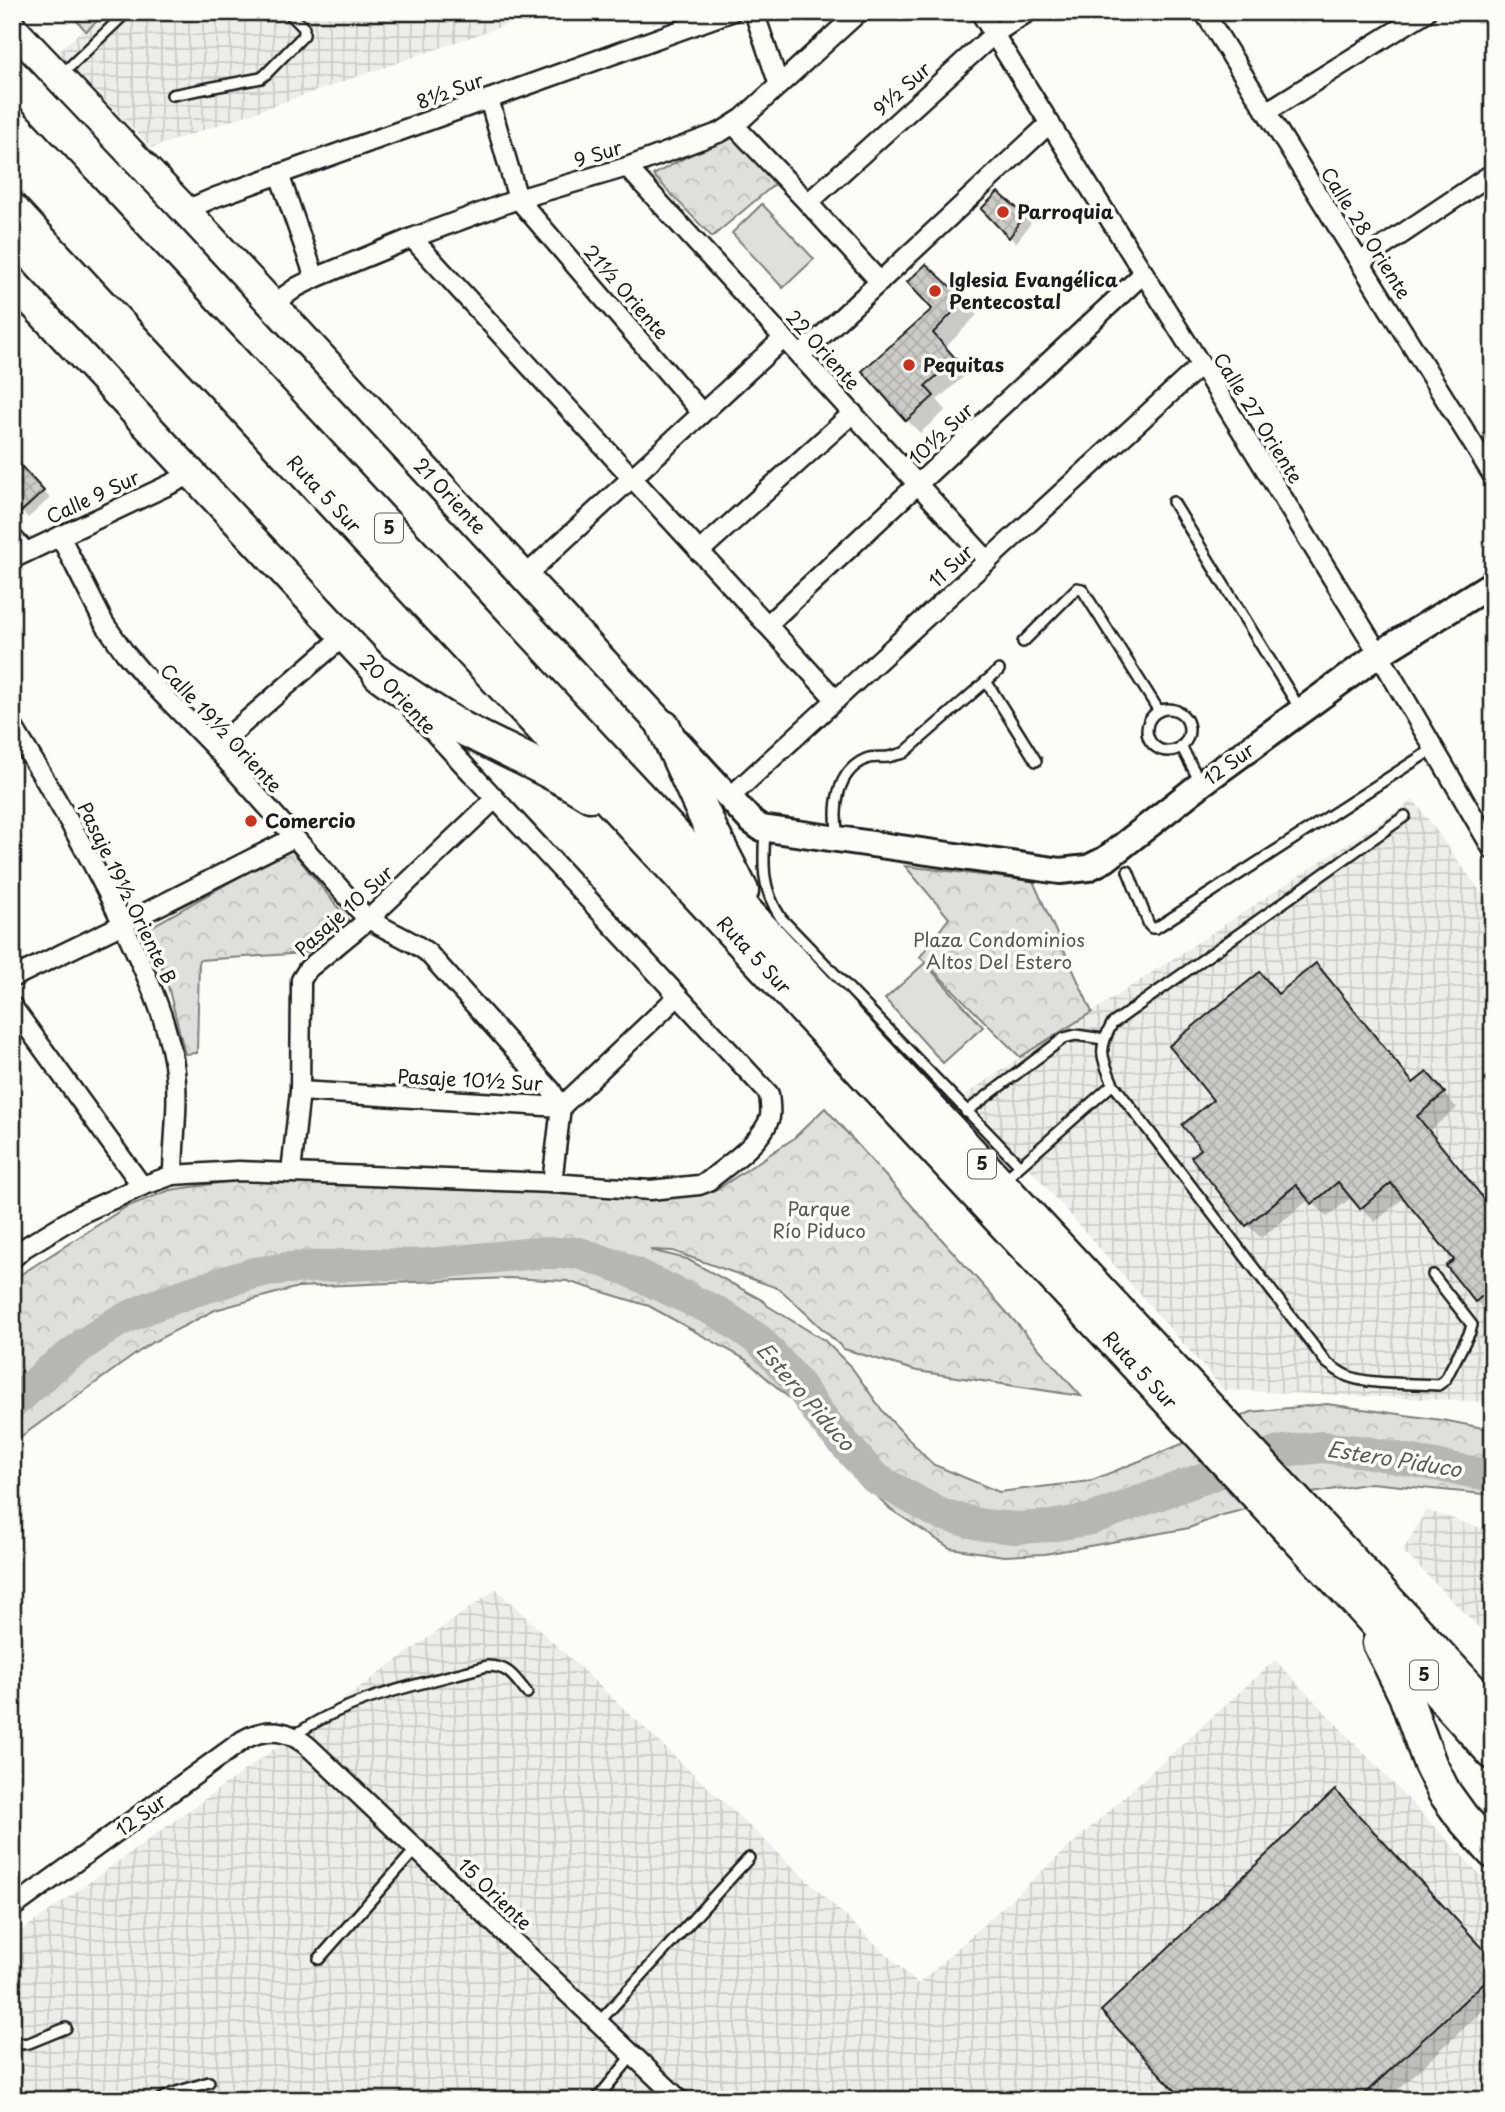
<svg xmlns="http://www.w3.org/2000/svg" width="1505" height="2112" viewBox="0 0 1505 2112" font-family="'Playpen Sans',sans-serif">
<defs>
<pattern id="industrial-grid" width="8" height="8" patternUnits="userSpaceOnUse" patternTransform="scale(1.75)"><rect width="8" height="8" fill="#eeede9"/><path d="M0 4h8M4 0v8" fill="none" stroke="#cccbc7"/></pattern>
<pattern id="forest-crowns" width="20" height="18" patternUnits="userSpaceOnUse" patternTransform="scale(1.75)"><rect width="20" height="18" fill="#e0dfdb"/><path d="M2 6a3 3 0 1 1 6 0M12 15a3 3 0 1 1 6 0" fill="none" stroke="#c0bfbb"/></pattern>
<pattern id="building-cross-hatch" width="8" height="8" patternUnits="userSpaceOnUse" patternTransform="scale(1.75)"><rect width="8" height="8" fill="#cccbc8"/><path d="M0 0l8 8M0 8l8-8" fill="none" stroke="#afaeab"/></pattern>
</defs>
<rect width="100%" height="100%" fill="#fdfcf7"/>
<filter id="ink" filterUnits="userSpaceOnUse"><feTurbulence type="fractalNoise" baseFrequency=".0143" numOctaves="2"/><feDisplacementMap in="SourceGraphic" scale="14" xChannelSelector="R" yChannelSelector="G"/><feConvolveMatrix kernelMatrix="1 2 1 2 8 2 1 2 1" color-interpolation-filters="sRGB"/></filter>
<g filter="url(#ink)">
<!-- industrial -->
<g fill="url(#industrial-grid)">
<path d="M101,12H543L152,148L57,53Z"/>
<path d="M1414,800L1493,909V1402L1224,1390L965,1095L1020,1057L1092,1012Z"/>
<path d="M1426,1510L1493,1532V1642L1403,1551Z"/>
<path d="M496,1589L918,1984L1275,1660L1493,1888V2100H12V1938Z"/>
</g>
<!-- forest -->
<g fill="url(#forest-crowns)" stroke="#7e7e7c" stroke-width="2">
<path d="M730,133L775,184L712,237L653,175Z"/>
<path d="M290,848L350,922L336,939L305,953L199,960L197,1053L185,1054L165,974L144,931Z"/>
<path d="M905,866L1033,881L1092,1012L1020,1057L920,957L949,918Z"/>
<path d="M825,1108L1081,1396L917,1371L844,1349L780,1289L673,1251L650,1250L687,1259L762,1300L768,1306L824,1340L852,1368L884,1413L932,1464L999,1492L1090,1481L1182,1444L1251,1412L1327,1404L1448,1421L1493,1430V1495L1371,1483L1301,1495L1219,1516L1189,1528L1045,1554L1004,1556L950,1548L890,1509L860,1479L806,1413L745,1359L649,1306L567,1281L509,1278L298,1287L215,1310L151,1343L12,1443V1280L126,1207L170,1190L283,1174L643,1196L702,1195L719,1188L793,1139Z"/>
</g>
<!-- pitch -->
<g fill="#e0dfdb" stroke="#7e7e7c" stroke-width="2">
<path d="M69,12H107L86,31Z"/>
<path d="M762,204L814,259L783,288L732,233Z"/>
<path d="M925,963L983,1027L943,1063L885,999Z"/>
</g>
<!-- shadow -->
<g fill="#0003">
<path d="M998,194L1031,223L1016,243L983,209Z"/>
<path d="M926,267L942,322L944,324L965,303L977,315L945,348L968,373L937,400L946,410L920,433L907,420L934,310Z"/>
<path d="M19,466L50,498L28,518L12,502Z"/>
<path d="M1316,965L1330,980L1414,1084L1427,1074L1457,1108L1429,1131L1493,1209V1313L1490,1315L1476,1301L1456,1260L1405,1197L1375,1222L1352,1197L1327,1217L1310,1199L1261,1238L1247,1224L1204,1149L1215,1100L1260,974L1279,995Z"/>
<path d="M1493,1961V2001L1387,2100H1186Z"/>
</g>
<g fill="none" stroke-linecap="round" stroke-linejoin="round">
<!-- river -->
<path stroke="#b7b6b2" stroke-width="32" d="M12,1404L51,1369L90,1340L117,1322L150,1307L191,1292L254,1273L287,1268L371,1264L419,1265L535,1253H579L623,1268L721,1314L760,1341L795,1380L825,1422L875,1478L940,1514L983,1525L1016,1528L1051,1526L1091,1519L1276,1452L1322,1447L1365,1452L1493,1476"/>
</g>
<!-- building -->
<g fill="url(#building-cross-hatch)" stroke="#1c1c1c" stroke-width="2">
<path d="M998,192L1025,215L1009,238L981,209Z"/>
<path d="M926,264L965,300L933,333L956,359L925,386L934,396L906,421L862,371L932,309L907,282Z"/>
<path d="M12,456L44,491L20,513L12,505Z"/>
<path d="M1316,963L1413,1083L1427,1072L1445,1093L1417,1116L1493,1210V1304L1485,1294L1475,1302L1446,1266L1454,1260L1391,1183L1360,1209L1338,1182L1312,1204L1296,1185L1246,1226L1191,1157L1201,1149L1182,1125L1213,1100L1169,1046L1260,972L1278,994Z"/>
<path d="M1335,1790L1493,1959V1974L1358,2100H1184L1101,2011Z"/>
</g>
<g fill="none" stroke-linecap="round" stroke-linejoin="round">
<defs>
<g id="lane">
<path d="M60,76L127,12"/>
<path d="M172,95L261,78L266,74L304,35V28L288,12"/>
<path d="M1173,502L1300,709"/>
<path d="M1023,642L1077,588L1082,589L1159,711"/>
<path d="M986,681L1036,761"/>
<circle cx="1168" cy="730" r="21"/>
<path d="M1181,746L1200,782"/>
<path d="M1405,816L1112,1024C1097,1051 1102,1057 1113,1084L1326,1362C1333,1367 1341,1374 1350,1377C1372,1385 1413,1383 1438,1385L1445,1380L1470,1332L1472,1325L1433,1275"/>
<path d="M765,829C763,864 761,888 781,918L1019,1165"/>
<path d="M838,836C833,808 836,772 866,759C872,756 881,758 888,757C893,756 899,754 904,753L999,670"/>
<path d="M1128,871L1149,925L1152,928H1156L1433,749"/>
<path d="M966,1112L1064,1038L1076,1035L1103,1039"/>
<path d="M1004,1180L1113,1084"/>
<path d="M294,1736C347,1697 423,1684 487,1666C509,1666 514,1677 527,1693"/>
<path d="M319,1959L416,1849"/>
<path d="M599,2022L749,1858"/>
<path d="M12,2045L29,2043L66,2028"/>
<path d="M159,2100L173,2093L209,2082"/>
<path d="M596,2100L633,2055"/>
</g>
<g id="street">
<path d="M754,12L779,85"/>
<path d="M980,12L1201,365L1379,654L1493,850"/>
<path d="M1204,12L1493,476"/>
<path d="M489,99L518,199L702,413"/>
<path d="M1266,112L1426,12"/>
<path d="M734,125L808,203L880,282"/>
<path d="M627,167L988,561"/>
<path d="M279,174L315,278"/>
<path d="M808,203L994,34L1028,12"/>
<path d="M184,209H188L216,197L731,12"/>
<path d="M412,238L836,700"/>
<path d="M1360,262L1493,173"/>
<path d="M272,305L297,287L315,278L412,238L518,199L627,167L721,132L743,118L859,12"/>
<path d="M800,356L1050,123"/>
<path d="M60,536L104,623L125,653L142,673L215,748L361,912C380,930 407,936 428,953L551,1090L561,1107L552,1183"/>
<path d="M12,537L26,552"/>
<path d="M699,552L853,413"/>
<path d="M12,559L192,474"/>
<path d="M525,576L784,338"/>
<path d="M767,625L1144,273"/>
<path d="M12,725C55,796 98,868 132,944C150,983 167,1021 174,1064C180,1101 173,1138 173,1175"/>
<path d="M215,748L344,636"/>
<path d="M730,797L1201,365"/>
<path d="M12,978L123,924L293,838"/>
<path d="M12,1006L142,1186"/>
<path d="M300,1091L561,1107L678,996"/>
<path d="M291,1172L300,1091L301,987V980L308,969L369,919L495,799"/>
<path d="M12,1259L24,1248L80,1214L142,1186L173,1175L238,1171L552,1183L650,1190L699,1185L707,1182C727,1165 762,1143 770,1117C771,1110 770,1102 769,1094L412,709"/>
<path d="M12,1908L243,1740C268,1726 290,1730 311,1749L680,2100"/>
</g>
<path id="secondary" d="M677,741L750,820L761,828L1060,871L1088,868L1106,859L1201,784L1379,654L1493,583"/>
<g id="primary">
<path d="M12,28L184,209L664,727"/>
<path d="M12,281L379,674"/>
</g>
<g id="highway">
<path d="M12,124L1493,1713"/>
<path d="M12,159L1354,1599L1493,1753"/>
<path d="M379,674C405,693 432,711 460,727C503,750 548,768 590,795"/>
<path d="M664,727L712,832L742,891"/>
<path d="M1379,1643L1405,1695L1430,1764L1444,1792L1462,1817L1493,1852"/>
</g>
</defs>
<!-- lane casing -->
<use href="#lane" stroke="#1c1c1c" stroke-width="14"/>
<!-- street casing -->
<use href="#street" stroke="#1c1c1c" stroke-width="23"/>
<!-- secondary casing -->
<use href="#secondary" stroke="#1c1c1c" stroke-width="30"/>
<!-- primary casing -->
<use href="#primary" stroke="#1c1c1c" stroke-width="33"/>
<!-- highway casing -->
<use href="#highway" stroke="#1c1c1c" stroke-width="37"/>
<!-- lane -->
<use href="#lane" stroke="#fdfcf7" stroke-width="9"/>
<!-- street -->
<use href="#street" stroke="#fdfcf7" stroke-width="18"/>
<!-- secondary -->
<use href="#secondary" stroke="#fdfcf7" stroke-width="24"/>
<!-- primary -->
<use href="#primary" stroke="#fdfcf7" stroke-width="28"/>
<!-- highway -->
<use href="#highway" stroke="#fdfcf7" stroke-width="32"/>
</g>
</g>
<!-- markers -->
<g fill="#c8321e" stroke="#fdfcf7" stroke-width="2.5">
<circle cx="1003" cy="212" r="7"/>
<circle cx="935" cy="291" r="7"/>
<circle cx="909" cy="365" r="7"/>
<circle cx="251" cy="821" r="7"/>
</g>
<g text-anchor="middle" stroke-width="7" stroke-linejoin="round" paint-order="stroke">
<!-- shield labels -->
<g fill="#fdfcf7" stroke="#605f5e" stroke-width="2">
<rect x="375" y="513.5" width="28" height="29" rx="5"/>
<rect x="968" y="1149.5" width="28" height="29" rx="5"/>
<rect x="1410" y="1660.5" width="28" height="29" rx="5"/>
</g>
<g font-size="18" font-weight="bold" fill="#1c1c1c">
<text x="389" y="534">5</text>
<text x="982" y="1170">5</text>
<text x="1424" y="1681">5</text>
</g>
<!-- street labels -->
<g font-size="19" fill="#1c1c1c" stroke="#fdfcf7">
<text transform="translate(902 89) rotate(-42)" y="7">9½ Sur</text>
<text transform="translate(450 91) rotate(-20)" y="7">8½ Sur</text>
<text transform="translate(598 154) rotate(-17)" y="7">9 Sur</text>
<text transform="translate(1366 233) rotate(58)" y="7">Calle 28 Oriente</text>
<text transform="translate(626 292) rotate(49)" y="7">21½ Oriente</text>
<text transform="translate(823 350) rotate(48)" y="7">22 Oriente</text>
<text transform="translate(1258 418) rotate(58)" y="7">Calle 27 Oriente</text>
<text transform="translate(941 434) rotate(-43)" y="7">10½ Sur</text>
<text transform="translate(324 494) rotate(47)" y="7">Ruta 5 Sur</text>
<text transform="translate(450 496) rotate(47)" y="7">21 Oriente</text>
<text transform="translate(93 497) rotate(-25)" y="7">Calle 9 Sur</text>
<text transform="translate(951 566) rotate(-43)" y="7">11 Sur</text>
<text transform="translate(398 694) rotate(47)" y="7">20 Oriente</text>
<text transform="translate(221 728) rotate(47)" y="7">Calle 19½ Oriente</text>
<text transform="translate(1229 764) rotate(-36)" y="7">12 Sur</text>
<text transform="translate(127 893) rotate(64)" y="7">Pasaje 19½ Oriente B</text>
<text transform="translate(344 911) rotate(-42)" y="7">Pasaje 10 Sur</text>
<text transform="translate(754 955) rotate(47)" y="7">Ruta 5 Sur</text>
<text transform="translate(470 1080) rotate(3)" y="7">Pasaje 10½ Sur</text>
<text transform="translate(1140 1370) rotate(47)" y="7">Ruta 5 Sur</text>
<text transform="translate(141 1815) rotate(-36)" y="7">12 Sur</text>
<text transform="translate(495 1894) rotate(44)" y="7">15 Oriente</text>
</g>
<!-- poi labels -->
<g font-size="19" font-weight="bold" fill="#1c1c1c" stroke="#fdfcf7" text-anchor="start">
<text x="1017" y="219">Parroquia</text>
<text x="949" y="287">Iglesia Evangélica<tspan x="949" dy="22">Pentecostal</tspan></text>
<text x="923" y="372">Pequitas</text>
<text x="265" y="828">Comercio</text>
</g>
<!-- park labels -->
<g font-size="19" fill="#575655" stroke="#fdfcf7">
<text x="999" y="947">Plaza Condominios<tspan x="999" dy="22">Altos Del Estero</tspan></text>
<text x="819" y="1216">Parque<tspan x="819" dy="22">Río Piduco</tspan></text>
</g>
<!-- water labels -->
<g font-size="21" font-style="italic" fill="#5a5a58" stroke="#fdfcf7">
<text transform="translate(805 1397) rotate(49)" y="7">Estero Piduco</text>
<text transform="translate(1394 1460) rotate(9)" y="7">Estero Piduco</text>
</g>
</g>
<!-- margin -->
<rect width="1505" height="2112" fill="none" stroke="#fdfcf7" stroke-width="42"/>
<rect x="21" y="21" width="1463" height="2070" fill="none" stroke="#1c1c1c" stroke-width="2.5" filter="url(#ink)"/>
</svg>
